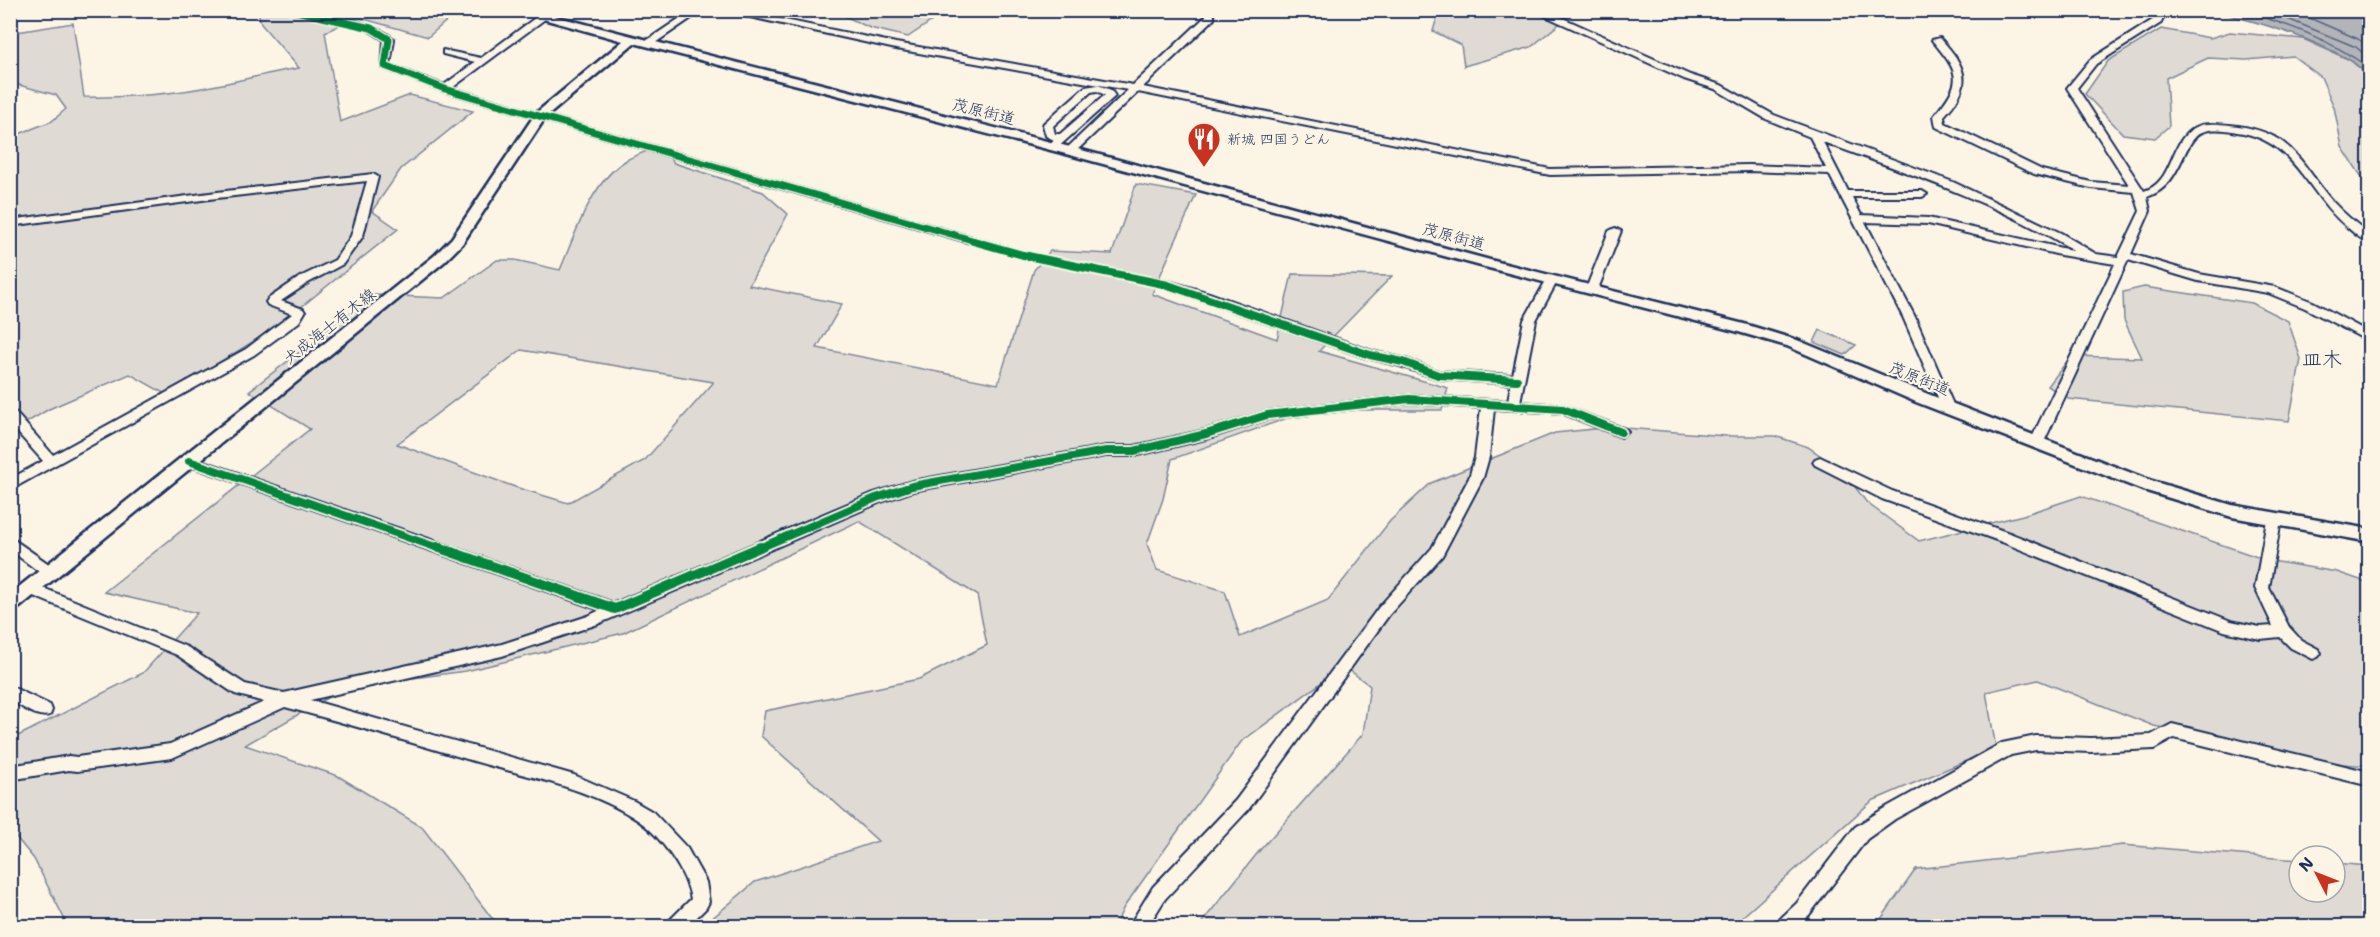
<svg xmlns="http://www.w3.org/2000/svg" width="2380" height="937" viewBox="0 0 2380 937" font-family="'Shantell Sans','Klee One',sans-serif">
<rect width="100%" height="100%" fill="#fcf5e5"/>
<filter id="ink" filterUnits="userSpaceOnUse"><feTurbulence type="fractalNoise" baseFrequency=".0167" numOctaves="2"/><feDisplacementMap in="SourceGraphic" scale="12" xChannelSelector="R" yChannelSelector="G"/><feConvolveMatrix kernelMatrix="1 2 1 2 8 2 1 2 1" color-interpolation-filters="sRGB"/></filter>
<g filter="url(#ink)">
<!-- green -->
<g fill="#dfdbd4" stroke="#7d8599" stroke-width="1.5" fill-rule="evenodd">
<path d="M258,11H458L428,37L357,17L325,32L340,122L410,95L473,111L401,169L372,211L398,229L275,328L167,395L130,374L49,409L11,432V137L52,121L66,109L56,95L11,83L10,37L17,32L73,23L84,97C125,98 177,94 217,85C245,80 271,72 299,68L261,24Z"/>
<path d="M834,11H947L908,37L870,28Z"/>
<path d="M1439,11H1575L1531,47L1464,66L1461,45L1433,31Z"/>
<path d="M2161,29L2210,38L2230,32L2303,39L2350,60L2369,76V188L2342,147L2334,107L2321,77L2293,56L2246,60L2208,58L2166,78L2169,126L2155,138L2123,134L2085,94L2108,61Z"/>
<path d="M647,151L666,152L674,163L763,192L788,214L749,285L842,304L817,348L998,384L1034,270L1050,251L1112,254L1136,184L1196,195L1152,294L1277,339L1292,274L1392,276L1319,351L1448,388L1442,410H1310L1172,459L1163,499L1147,544L1157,570L1225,591L1240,637L1328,600L1390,521L1431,483L1555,433L1613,427L1726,436H1775L1808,447L1844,472L1867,503L1919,541L2023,515L2081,496L2266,560L2337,572L2369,583V766L2342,764L2154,726L2038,680L1986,692L1996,748L1872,801L1732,926H1199L1260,850L1363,734L1370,686L1344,666L1241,742L1124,907L1115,926H703L755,882L878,841L761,736L765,711L919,679L987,645L977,595L859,521L623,633L466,671L346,687L245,745L338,776L422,827L491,917L502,926H68L34,859L11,831L10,740L143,673L197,613L104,592L310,429L249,391L374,295L444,298L497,260H515L560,270C576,233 590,184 625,161C631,157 640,154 647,151ZM521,350L713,382V383L645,460L568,503L515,487L397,444Z"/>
<path d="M2144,287L2252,303L2288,321L2301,359L2289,421L2068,399L2048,386L2071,356L2142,358L2124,320L2123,292Z"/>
<path d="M1820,330L1856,345L1845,355L1814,342Z"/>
<path d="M2123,845L2299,860V892H2335V863L2369,866V926H1876L1916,869Z"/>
</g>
<!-- water -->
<path fill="#b2b4b8" stroke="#767f94" stroke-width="1.5" d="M2213,11H2369V76C2362,71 2356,63 2348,59C2307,36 2258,22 2213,11Z"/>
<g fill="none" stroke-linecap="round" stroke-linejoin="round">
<!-- shore -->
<g stroke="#576482" stroke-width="1.5">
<path d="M2238,10C2285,23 2331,39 2370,69"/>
<path d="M2266,10L2356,47L2370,59"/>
<path d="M2291,10L2358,39L2370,47"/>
</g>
<defs>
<g id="minor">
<path d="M287,10C314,10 374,20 394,39L390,65L444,85L475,62L443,54V50L481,58L539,15H545V19L452,88L1025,252L1172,282L1209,293L1372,351L1407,359L1439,371L1513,375L1524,320L1548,277H1556L1558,280L1536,320L1520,402L1563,405L1626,429L1628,432L1621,437L1561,413L1494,409L1489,457L1483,478L1442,556L1389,615L1248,810L1165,899L1148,926H1129L1153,887L1236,800L1379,607L1432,548L1469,478L1475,457L1481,408L1409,403L1268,419L1206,439L1134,456H1106L913,491L881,502L598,624L502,656L310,700L574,775L634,801L653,812L687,848L706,882L709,902L706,908L688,926H667L670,920L691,899C687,873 661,836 639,821C593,789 530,777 477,762C413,743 349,724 285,707L172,758L77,771L69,770L10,780V766L69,756L77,757L170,744L264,702L235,694L177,655L26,593L24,589L26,585L31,583L187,647L245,684L284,693L502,644L588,616L600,610L184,464L182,461L184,458L189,456L614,603L871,494L912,481L1106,446H1134L1205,430L1267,411L1409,395L1508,401L1511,384L1438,379L1400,366L1366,358L1166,288L1019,257L442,91L382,68L384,40L368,30Z"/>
<path d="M692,10H703L652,45H646V41Z"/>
<path d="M718,10H737L896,43L1133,85L1206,16L1205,10H1214V19L1143,87L1550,169L1749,165L1826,168L1810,137L1766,119L1715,89L1684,79L1532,10H1545L1690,75L1721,85L1774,115L1953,182L2061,233L2096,254L2118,257L2140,211L2134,192L2091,188L2034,174L1936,127L1934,116C1963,80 1961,75 1932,40L1940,38C1968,68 1973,85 1944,116L1945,123L2042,170L2091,182L2129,185L2067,88L2090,60L2154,19L2158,10H2167L2161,23L2096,64L2077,88L2144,191C2174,182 2169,142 2194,128C2204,122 2218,124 2230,125C2292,131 2297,159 2332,201C2343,213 2356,224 2370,234V243C2361,240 2354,233 2347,227C2307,194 2296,140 2237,132C2227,130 2215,128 2205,131C2181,138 2184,185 2147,197L2150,211L2131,254L2199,274L2275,287L2313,302L2370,333V342L2305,308L2268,293L2198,281L2128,260L2043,444L2036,449L2029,444L2115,264L2060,255L1928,224L1865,222L1915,317L1955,409L1949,413L1943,409L1903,317L1829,174L1749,171L1550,175L1138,92L1074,153H1066V149L1128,90L896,49ZM1823,142C1908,173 1997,203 2075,251L1928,218L1861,215L1852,197H1922L1927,194L1922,191H1848Z"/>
<path d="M1098,85L1111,90L1115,96L1113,98L1056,149H1048L1047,147L1054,140L1046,136L1043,125L1044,123L1085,87ZM1097,91L1105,95L1060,134H1055L1053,126L1091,92Z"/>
<path d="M373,174L378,177L363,236L343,264L308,283L281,301L303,309L305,312L299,322L254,355L10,490V479L43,461L10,424V411L15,412L53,455L246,349L292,314L268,305L266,302L268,299L300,277L335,260L351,236L367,181L217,198L10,226V220L217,192Z"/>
<path d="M1615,228L1621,231L1598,289L1596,292H1588L1586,289L1609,231Z"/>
<path d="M1820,457L1892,491L2012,534L2231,621L2260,627L2273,626L2255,588L2267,520L2269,516H2279L2281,520L2269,588L2289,627L2301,640L2318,649L2321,653L2318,657L2313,659L2291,648L2280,637L2260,639L2224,631L2002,542L1882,499L1815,465L1813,462L1815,459Z"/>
<path d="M10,537L56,569L58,573L56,577H46L10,550Z"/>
<path d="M10,686L50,705L52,710L50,715C37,719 21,706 10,700Z"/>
<path d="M2172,724L2370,772V786L2174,738L2154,749L2091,752L2036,750L2011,755L1895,819L1867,839L1809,915L1797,926H1776L1779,920L1797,903L1855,827L1883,809L2002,743L2036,736L2091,738L2151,735Z"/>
</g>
<path id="major" d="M511,10H531L636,37L1074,148L1490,260L1744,324L1797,340L1928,394L2152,481L2232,505L2370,529V542L2232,517L2140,489L1916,402L1787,346L1735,331L1481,266L1066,154L634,43L545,118L462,244L444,262L16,610L10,612V594L434,256L452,238L536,113L623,41Z"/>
</defs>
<!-- minor casing -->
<use href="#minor" stroke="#1b2f5e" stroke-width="4"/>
<!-- major casing -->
<use href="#major" stroke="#1b2f5e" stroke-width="5"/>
<!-- minor -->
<use href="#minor" fill="#fcf5e5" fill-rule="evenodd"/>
<!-- major -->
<use href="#major" fill="#fcf5e5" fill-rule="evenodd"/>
<defs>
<path id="cycleway-far2" d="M291,10L371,28L389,39L385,66L445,89L979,242"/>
<g id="cycleway-far1">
<path d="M973,241L1023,255L1168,285L1370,355L1403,362L1438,375L1517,380"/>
<path d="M189,461L441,549"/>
<path d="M757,549L876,498L912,486L1106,451H1134L1206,434L1267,415L1409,399L1563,409L1621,432"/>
</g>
<path id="cycleway" d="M437,547L615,609L760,547"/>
</defs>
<!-- cycleway-far2 casing -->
<use href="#cycleway-far2" stroke="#fcf5e5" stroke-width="10"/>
<!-- cycleway-far1 casing -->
<use href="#cycleway-far1" stroke="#fcf5e5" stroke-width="12"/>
<!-- cycleway casing -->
<use href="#cycleway" stroke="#fcf5e5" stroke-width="14"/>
<!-- cycleway-far2 -->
<use href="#cycleway-far2" stroke="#00873e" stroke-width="7"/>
<!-- cycleway-far1 -->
<use href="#cycleway-far1" stroke="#00873e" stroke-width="8"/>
<!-- cycleway -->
<use href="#cycleway" stroke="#00873e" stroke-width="10"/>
</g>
</g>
<!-- icons -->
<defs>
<symbol id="restaurant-pin" viewBox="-11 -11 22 30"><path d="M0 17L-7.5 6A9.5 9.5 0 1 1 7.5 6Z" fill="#c8321e" stroke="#fcf5e5"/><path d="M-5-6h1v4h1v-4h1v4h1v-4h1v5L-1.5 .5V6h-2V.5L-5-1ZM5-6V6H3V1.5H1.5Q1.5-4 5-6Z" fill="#fff"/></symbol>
</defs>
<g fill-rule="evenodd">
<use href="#restaurant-pin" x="1185" y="120" width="38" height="52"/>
</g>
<g text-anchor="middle" stroke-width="4.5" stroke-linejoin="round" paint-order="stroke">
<!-- far-poi labels -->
<g font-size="14" fill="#1b2f5e" stroke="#fcf5e5" text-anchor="start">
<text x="1227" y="144">新城 四国うどん</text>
</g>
<!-- street labels -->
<g font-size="16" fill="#1b2f5e" stroke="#fcf5e5">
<text transform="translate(984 111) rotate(14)" y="6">茂原街道</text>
<text transform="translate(1454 236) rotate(15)" y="6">茂原街道</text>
<text transform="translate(329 326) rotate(-38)" y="6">犬成海士有木線</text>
<text transform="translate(1920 378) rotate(22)" y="6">茂原街道</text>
</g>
<!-- quarter labels -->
<g font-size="20" fill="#1b2f5e" stroke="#fcf5e5">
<text x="2322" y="366">皿木</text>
</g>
</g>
<!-- margin -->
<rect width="2380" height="937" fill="none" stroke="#fcf5e5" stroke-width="36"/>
<rect x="18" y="18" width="2344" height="901" fill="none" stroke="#1b2f5e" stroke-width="2" filter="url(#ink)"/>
<!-- north arrow -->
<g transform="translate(2317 874) rotate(312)"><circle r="28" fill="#fcf5e5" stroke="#a2a6af" stroke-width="1.5"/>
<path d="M0-4.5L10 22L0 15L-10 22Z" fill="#c8321e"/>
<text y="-9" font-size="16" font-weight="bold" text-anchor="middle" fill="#1b2f5e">N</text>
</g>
</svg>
